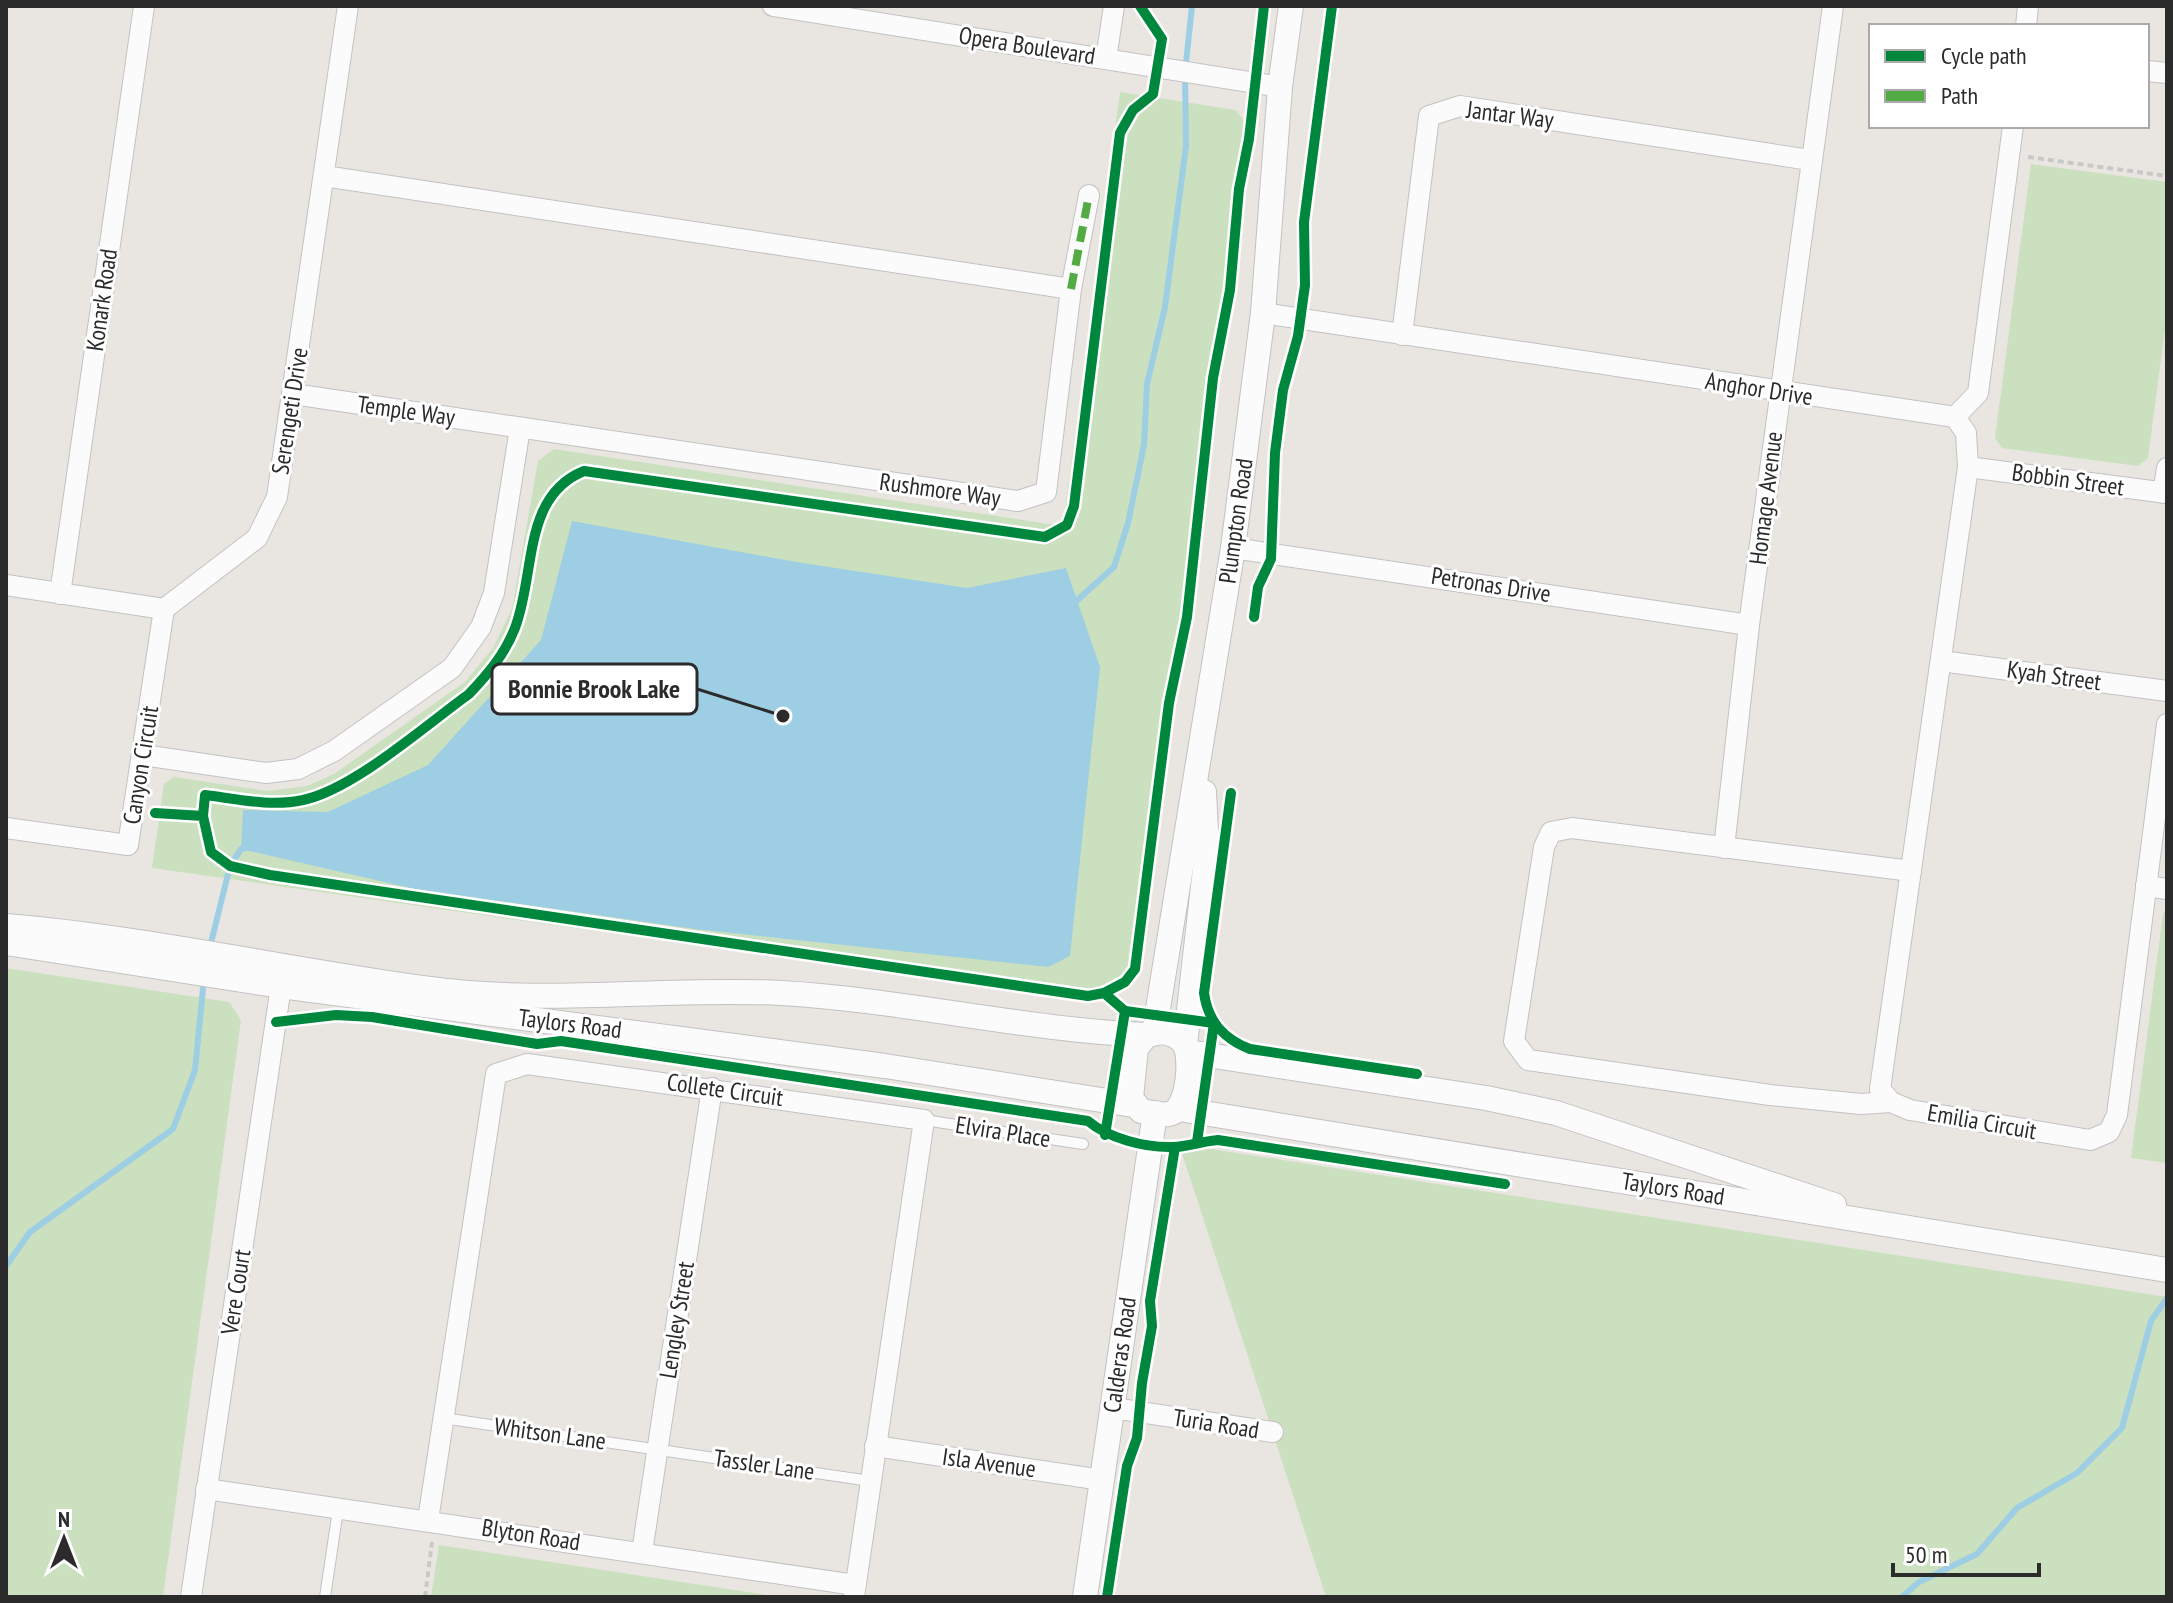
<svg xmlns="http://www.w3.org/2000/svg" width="2173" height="1603" viewBox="0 0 2173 1603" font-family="'PT Sans Narrow',sans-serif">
<rect width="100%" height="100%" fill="#e9e6e2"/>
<!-- green -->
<g fill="#cbe0be">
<path d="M1120,92L1236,110L1248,126L1137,978L1094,1002L152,868L164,784L174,777L268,791L307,786L334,774L465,682L493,648L512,609L538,461L554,449L1063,526Z"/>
<path d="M2031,164L2167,182V314L2148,458L2138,466L2002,448L1995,438Z"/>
<path d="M2167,910V1163L2131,1158L2163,914Z"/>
<path d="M6,968L229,1002L241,1020L163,1597H6Z"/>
<path d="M1179,1144L2167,1297V1597H1326Z"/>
<path d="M439,1545L780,1597H431Z"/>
</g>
<!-- water -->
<path fill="#9dcee3" d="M572,521L796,562L967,588L1066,568L1100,667L1070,956L1048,967L695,929L415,889L241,849L243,810L328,812L428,765L541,640Z"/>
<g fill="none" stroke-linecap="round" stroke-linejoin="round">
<!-- stream -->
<g stroke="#9dcee3" stroke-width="6">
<path d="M1073,604L1114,567L1128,523L1144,445L1147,384L1165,307L1186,146L1185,72L1192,6"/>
<path d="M210,947L230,866L241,849L246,848"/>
<path d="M6,1266L30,1232L173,1129L195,1070L204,978"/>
<path d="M1902,1597L1919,1582L1977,1554L2017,1508L2077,1473L2122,1428L2151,1321L2167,1298"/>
</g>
<defs>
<g id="service">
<path d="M924,1120L1083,1144"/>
<path d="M443,1418L870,1481"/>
<path d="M325,1597L338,1510"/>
</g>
<g id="minor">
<path d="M773,6L1280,87"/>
<path d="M2026,26L2028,6"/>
<path d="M1106,59L1114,6"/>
<path d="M2147,71L2167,73"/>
<path d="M1071,289L1089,195"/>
<path d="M1263,313L1955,417L1978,393L2013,126"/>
<path d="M1402,335L1429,116L1460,106L1810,160"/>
<path d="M293,394L1018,501L1046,492L1071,289L324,176"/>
<path d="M1955,417L1966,433L1968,467L1880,1089L1891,1102L1910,1110L2090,1140L2109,1132L2117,1115L2167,724"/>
<path d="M1968,467L2167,493"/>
<path d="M2163,493L2167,468"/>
<path d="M1233,548L1749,625"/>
<path d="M6,585L164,609L257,538L277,497L348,6"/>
<path d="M60,594L144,6"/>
<path d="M1941,661L2167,691"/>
<path d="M143,755L266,773L298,769L334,751L452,668L481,627L494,593L520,428"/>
<path d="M6,828L128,845L164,609"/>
<path d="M1724,848L1749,625L1833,6"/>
<path d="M2146,886L2167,889"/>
<path d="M1891,1102L1861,1104L1770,1095L1528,1060L1514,1041L1544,847L1551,832L1572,828L1911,871"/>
<path d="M1113,1408L1273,1432"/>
<path d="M875,1446L1102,1480"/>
<path d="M206,1489L855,1585"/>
<path d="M428,1520L496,1074L527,1064L924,1120L854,1597"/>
<path d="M642,1552L712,1088"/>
<path d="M191,1597L281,986"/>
</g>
<g id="tertiary">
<path d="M6,926C149,938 289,970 430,989C547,1005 664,987 781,993C904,1000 1024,1030 1147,1035"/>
<path d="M6,943L281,986L885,1066L1133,1105"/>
<path d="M1163,1032C1171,1034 1179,1036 1184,1044C1193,1057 1188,1107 1172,1113C1162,1117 1150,1112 1141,1111L1131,1098L1136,1048L1147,1035Z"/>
<path d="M1154,1033L1233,548L1263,313L1280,87L1291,6"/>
<path d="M1185,1045L1207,851L1204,792"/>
<path d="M1188,1052L1486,1098L1556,1113L1834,1205"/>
<path d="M1179,1109L2167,1270"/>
<path d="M1085,1597L1155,1113"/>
</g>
</defs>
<!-- service casing -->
<use href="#service" stroke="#c3c2c2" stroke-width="12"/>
<!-- minor casing -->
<use href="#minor" stroke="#c3c2c2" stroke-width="22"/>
<!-- tertiary casing -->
<use href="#tertiary" stroke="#c3c2c2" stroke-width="26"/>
<!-- path -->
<g stroke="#c8c8c7" stroke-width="4" stroke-dasharray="6 4" stroke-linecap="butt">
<path d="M2028,157L2167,176"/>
<path d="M425,1597L432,1542"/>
</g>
<!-- service -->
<use href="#service" stroke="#fcfbfb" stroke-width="10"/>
<!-- minor -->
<use href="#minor" stroke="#fcfbfb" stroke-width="20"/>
<!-- tertiary -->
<use href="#tertiary" stroke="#fcfbfb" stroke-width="24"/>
<!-- quiet -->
<path stroke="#54ab44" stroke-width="8" stroke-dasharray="16 8" stroke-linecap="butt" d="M1071,289L1089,195"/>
<defs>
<g id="cycleway">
<path d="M1254,617L1258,587L1271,559L1275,453L1283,390L1298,336L1305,285L1304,222L1332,6"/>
<path d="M1231,793L1204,993C1208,1022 1224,1039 1250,1049L1417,1074"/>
<path d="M155,813L203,816L211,852L230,866L270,875L1088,996L1104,993L1125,1011"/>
<path d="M203,816L205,795C237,799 271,807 303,800C354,789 426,725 469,694C488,674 505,654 515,628C536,573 522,496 584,471L1045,537L1067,525L1074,506L1120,133L1133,110L1153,94L1162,39L1140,6"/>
<path d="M1104,993L1125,982L1135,969L1169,703L1187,617L1213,378L1230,290L1239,189L1249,139L1264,6"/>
<path d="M276,1022L336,1015L372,1017L537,1044L561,1041L1088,1121C1108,1138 1145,1148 1173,1147C1187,1147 1203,1141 1218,1140L1505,1184"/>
<path d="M1105,1135L1125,1011L1214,1023"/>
<path d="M1197,1142L1214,1023"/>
<path d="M1107,1597L1127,1466L1137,1438L1142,1383L1152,1326L1150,1301L1175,1147"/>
</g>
</defs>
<!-- cycleway casing -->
<use href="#cycleway" stroke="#fff" stroke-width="15"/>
<!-- cycleway -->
<use href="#cycleway" stroke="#00873e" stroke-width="10"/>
</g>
<g text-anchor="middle" stroke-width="6" stroke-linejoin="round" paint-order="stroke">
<!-- street labels -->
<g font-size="24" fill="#2b2b2b" stroke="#fff">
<text transform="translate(1027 46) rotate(9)" y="8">Opera Boulevard</text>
<text transform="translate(1510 115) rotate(7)" y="8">Jantar Way</text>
<text transform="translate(102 300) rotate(-82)" y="8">Konark Road</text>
<text transform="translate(1759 389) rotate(9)" y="8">Anghor Drive</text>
<text transform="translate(290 411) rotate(-81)" y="8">Serengeti Drive</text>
<text transform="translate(406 411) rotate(8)" y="8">Temple Way</text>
<text transform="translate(2068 480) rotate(8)" y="8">Bobbin Street</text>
<text transform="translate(940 490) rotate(8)" y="8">Rushmore Way</text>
<text transform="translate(1766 498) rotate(-83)" y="8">Homage Avenue</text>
<text transform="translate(1236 521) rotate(-82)" y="8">Plumpton Road</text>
<text transform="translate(1491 585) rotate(9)" y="8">Petronas Drive</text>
<text transform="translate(2054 676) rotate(8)" y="8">Kyah Street</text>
<text transform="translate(141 765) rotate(-81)" y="8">Canyon Circuit</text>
<text transform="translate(570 1024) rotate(7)" y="8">Taylors Road</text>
<text transform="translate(725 1090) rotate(8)" y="8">Collete Circuit</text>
<text transform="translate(1982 1122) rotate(10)" y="8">Emilia Circuit</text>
<text transform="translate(1003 1132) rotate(9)" y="8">Elvira Place</text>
<text transform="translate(1673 1189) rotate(9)" y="8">Taylors Road</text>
<text transform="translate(236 1292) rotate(-81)" y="8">Vere Court</text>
<text transform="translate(677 1320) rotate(-81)" y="8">Lengley Street</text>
<text transform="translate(1120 1355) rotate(-82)" y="8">Calderas Road</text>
<text transform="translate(1216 1424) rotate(9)" y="8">Turia Road</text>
<text transform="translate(550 1434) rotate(8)" y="8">Whitson Lane</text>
<text transform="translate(989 1463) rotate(8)" y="8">Isla Avenue</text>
<text transform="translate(764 1465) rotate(8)" y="8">Tassler Lane</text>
<text transform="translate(531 1535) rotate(9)" y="8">Blyton Road</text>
</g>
</g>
<!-- callouts -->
<path fill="none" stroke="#2b2b2b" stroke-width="3" d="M783 716L697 689"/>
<circle fill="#2b2b2b" stroke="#fff" stroke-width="3" cx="783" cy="716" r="8"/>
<rect fill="#fff" stroke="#2b2b2b" stroke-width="3" x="492" y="664" width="205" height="50" rx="8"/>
<g font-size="26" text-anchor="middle" font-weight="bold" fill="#2b2b2b">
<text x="594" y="698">Bonnie Brook Lake</text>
</g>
<!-- border -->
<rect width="2173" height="1603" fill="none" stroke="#2b2b2b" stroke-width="16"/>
<!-- legend -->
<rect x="1869" y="24" width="280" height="104" fill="#ffffff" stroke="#aaaaaa" stroke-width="2"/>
<rect x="1885" y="50" width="40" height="12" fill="#00873e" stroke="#aaaaaa" stroke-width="2"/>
<text x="1941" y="64" font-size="24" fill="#2b2b2b">Cycle path</text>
<rect x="1885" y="90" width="40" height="12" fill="#54ab44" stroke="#aaaaaa" stroke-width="2"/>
<text x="1941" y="104" font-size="24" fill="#2b2b2b">Path</text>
<!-- north arrow -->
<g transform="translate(64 1539)" stroke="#ffffff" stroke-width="6" paint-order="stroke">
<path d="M0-6L14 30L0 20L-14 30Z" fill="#2b2b2b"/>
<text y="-12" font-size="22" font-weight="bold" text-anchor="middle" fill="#2b2b2b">N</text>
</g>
<!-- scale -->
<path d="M1893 1563v12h146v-12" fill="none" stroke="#2b2b2b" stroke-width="4"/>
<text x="1905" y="1563" font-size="24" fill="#2b2b2b" stroke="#ffffff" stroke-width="6" paint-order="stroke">50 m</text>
</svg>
